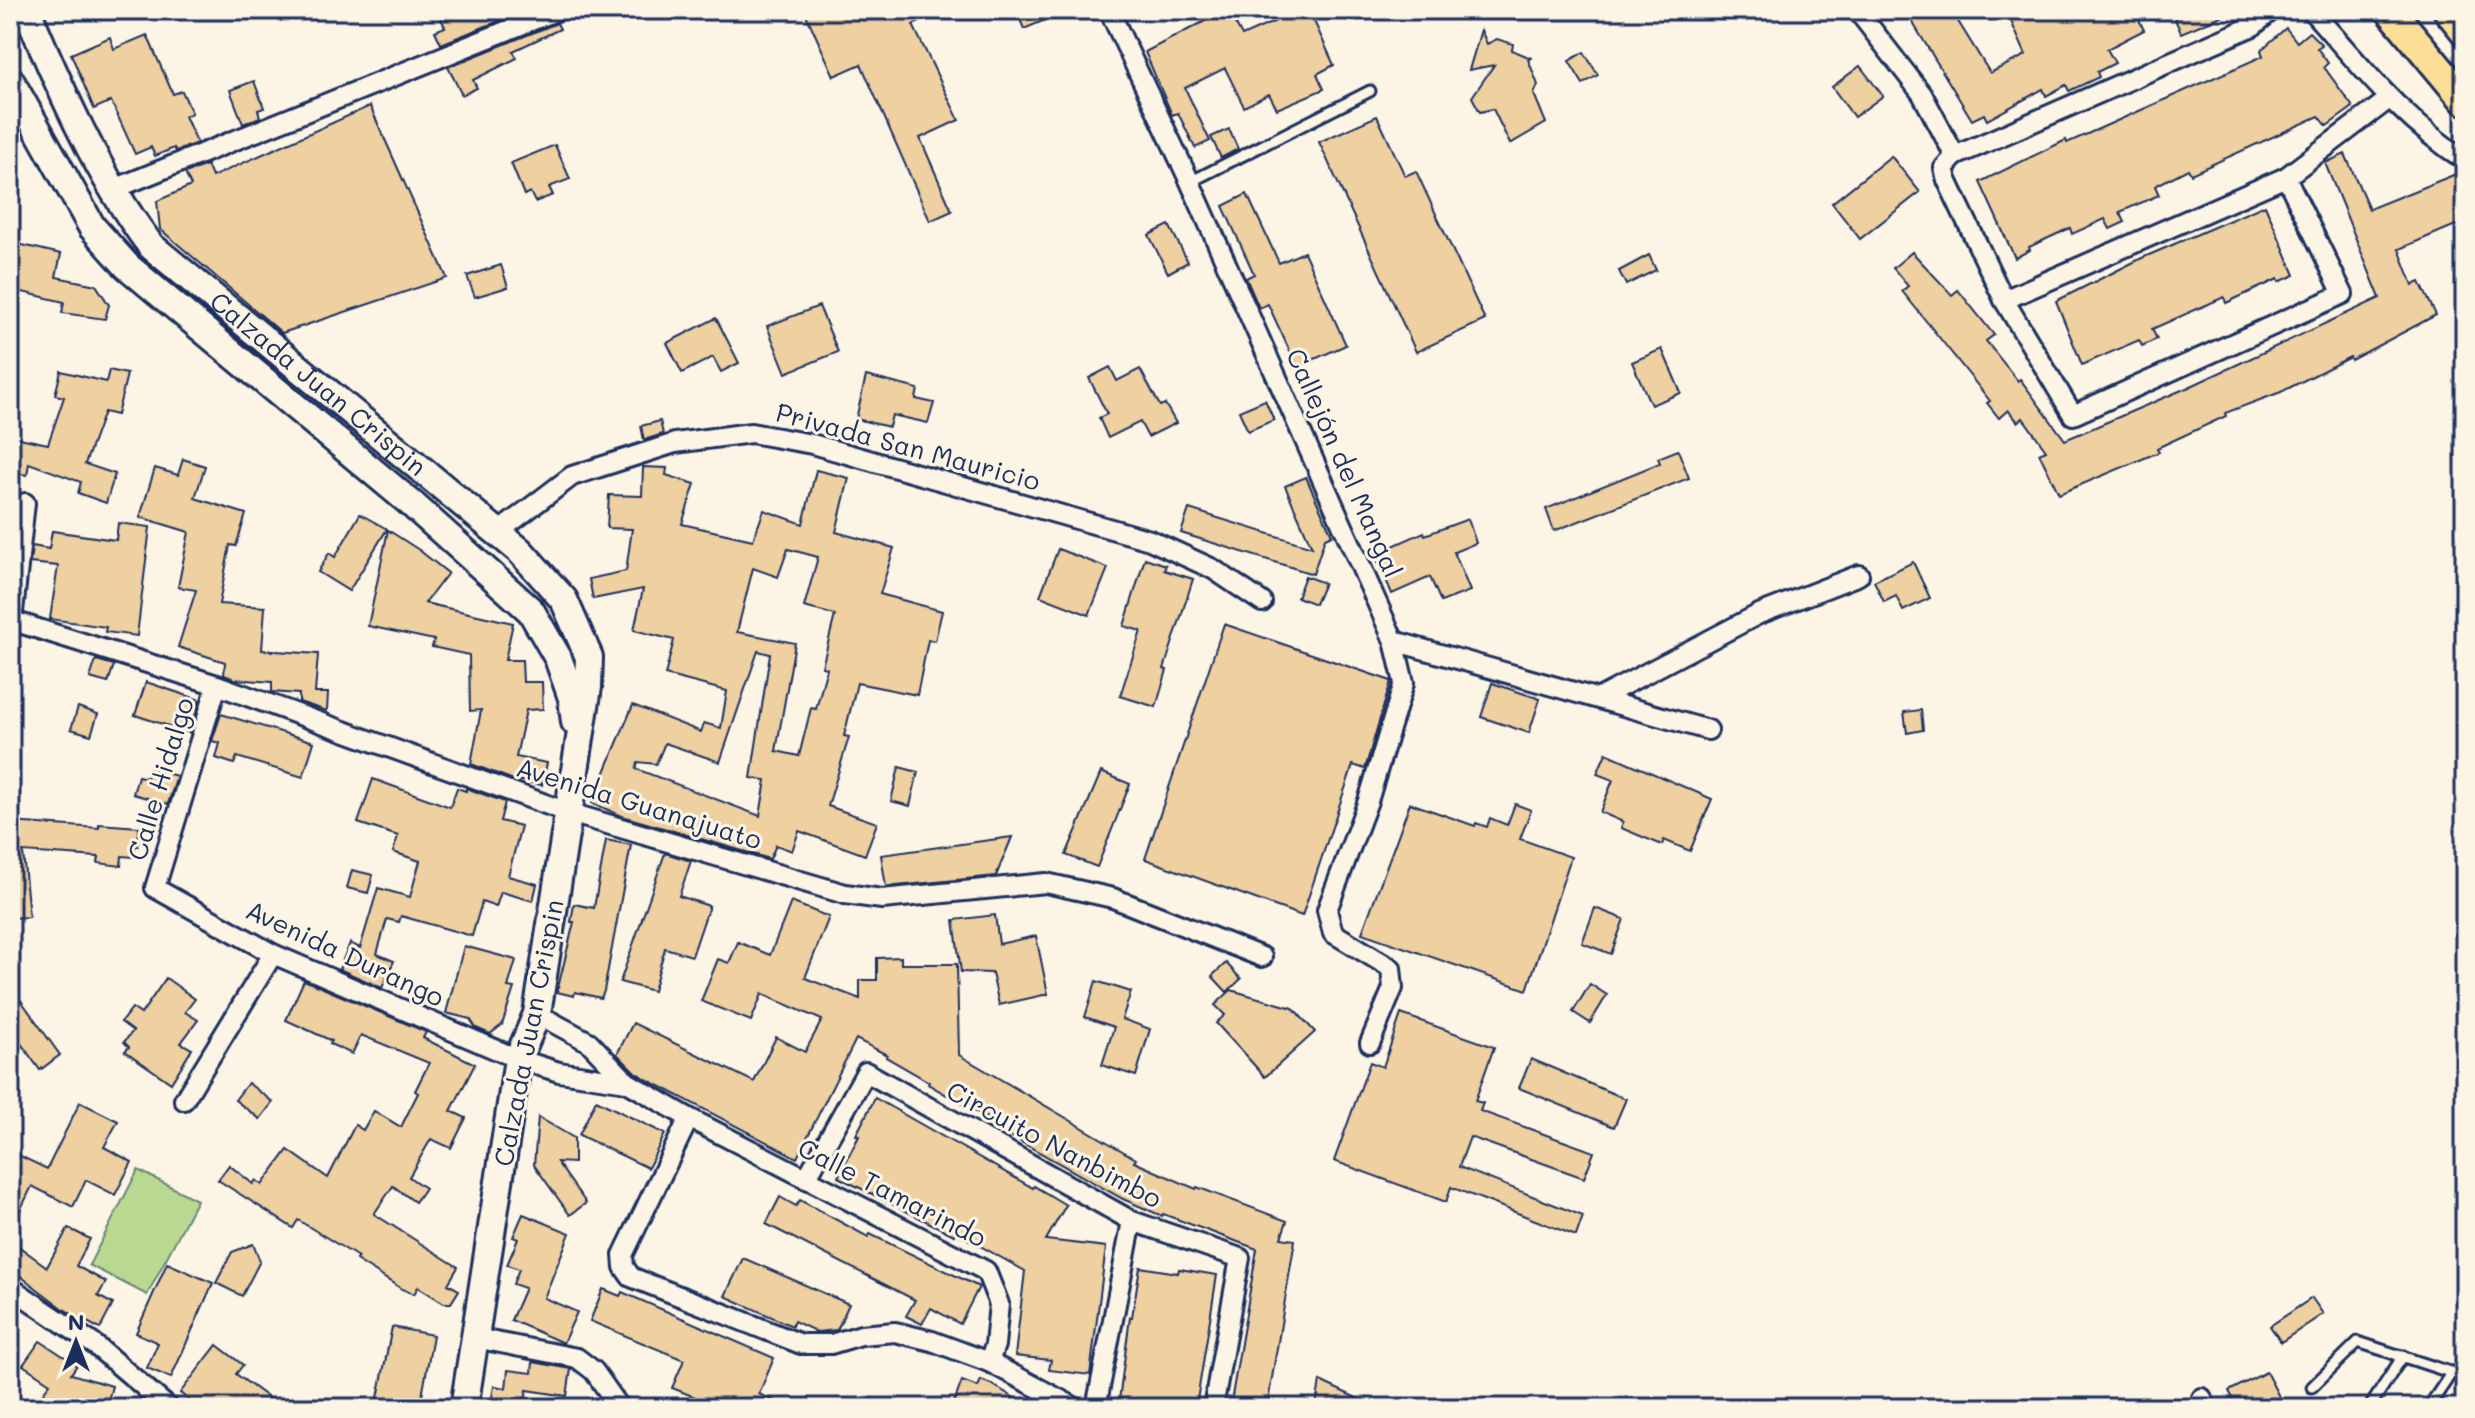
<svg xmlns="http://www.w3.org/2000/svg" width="2475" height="1418" viewBox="0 0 2475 1418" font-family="Mali,sans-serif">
<rect width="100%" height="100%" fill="#fcf5e5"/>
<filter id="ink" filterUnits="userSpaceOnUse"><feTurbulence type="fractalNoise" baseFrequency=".0125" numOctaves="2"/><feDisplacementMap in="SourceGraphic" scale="16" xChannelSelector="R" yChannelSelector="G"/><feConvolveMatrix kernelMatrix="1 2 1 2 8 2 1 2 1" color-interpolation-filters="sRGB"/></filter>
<g filter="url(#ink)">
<!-- green -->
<path fill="#b9d992" stroke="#6a8478" stroke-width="2" d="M138,1170L197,1200L147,1295L89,1265Z"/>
<!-- building -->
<g fill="#eed0a1" stroke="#1b2f5e" stroke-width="2" fill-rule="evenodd">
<path d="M437,10H526L441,44L435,31L445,27Z"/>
<path d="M804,10H944L913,25L959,120L920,138L952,211L930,221L861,64L834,76Z"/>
<path d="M1016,10H1069L1024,29Z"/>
<path d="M1207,10H1228L1242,36L1287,16L1285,10H1309L1334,65L1317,74L1324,89L1277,109L1269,94L1244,107L1225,68L1185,88L1210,141L1195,148L1178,113L1172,115L1145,52L1211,18Z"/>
<path d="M1905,10H1951L1990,73L2026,55L2006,10H2134L2144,30L2107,49L2115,63L2097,72L2099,77L2069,91L2066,85L2046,96L2043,89L1987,120L1984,114L1972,120Z"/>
<path d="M2171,10H2236L2181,33Z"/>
<path d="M557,23L560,29L513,51L517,58L473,80L477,88L462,95L448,67Z"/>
<path d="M2286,28L2297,42L2309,32L2322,45L2317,48L2328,63L2324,67L2353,107L2327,126L2319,116L2191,174L2188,169L2155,186L2159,195L2120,212L2125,222L2110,229L2105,219L2072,234L2070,228L2029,247L2030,250L2015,258L1980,182L2066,140L2067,143L2085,135L2263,56L2261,50Z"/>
<path d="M1481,30L1487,44L1497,39L1513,44L1512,50L1531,58L1528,59L1538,85L1534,94L1546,123L1510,144L1493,109L1480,112L1472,97L1494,65L1469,70Z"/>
<path d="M147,35L173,94L182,91L192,113L185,116L197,143L176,151L174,148L155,156L151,147L135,154L111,101L94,109L71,54L110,37L114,49Z"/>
<path d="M1584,52L1598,75L1583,84L1569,61Z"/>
<path d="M1860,66L1883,96L1854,117L1832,87Z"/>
<path d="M254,81L264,108L258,110L260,117L243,124L230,90Z"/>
<path d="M370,106L447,278L282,333L160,229L157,201L191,186L185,173L207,165L212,177Z"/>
<path d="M1377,116L1405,176L1416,171L1485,320L1416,352L1319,142Z"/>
<path d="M1229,129L1238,149L1221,158L1211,137Z"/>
<path d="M555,145L570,179L549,187L553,195L535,202L530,192L524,195L511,163Z"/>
<path d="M2345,154L2369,209L2456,174L2465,181V221L2399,249L2413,285L2420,282L2436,315L2351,360L2350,357L2281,392L2225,413L2226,416L2157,448L2159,452L2059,494L2039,453L2046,450L2023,418L2018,422L2008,410L1999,418L1987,403L1990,401L1902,291L1908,286L1893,268L1912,252L1952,295L1958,290L1994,335L1986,341L2018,381L2020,379L2065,440L2189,387L2380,298L2325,163Z"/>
<path d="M1891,156L1920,192L1860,239L1832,203Z"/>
<path d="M1247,194L1279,263L1304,252L1346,345L1297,367L1268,304L1259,308L1246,278L1254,274L1223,206Z"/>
<path d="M2265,205L2295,275L2279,282L2278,279L2226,303L2224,297L2152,329L2157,339L2142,346L2139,340L2082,365L2056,301L2142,258Z"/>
<path d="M1169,225L1188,262L1168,273L1149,235Z"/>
<path d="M18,244L61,254L56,277L96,285L109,305L105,319L62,313L64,302L10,289V277Z"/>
<path d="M1649,255L1656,270L1626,285L1619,271Z"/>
<path d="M501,265L508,287L475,297L467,276Z"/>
<path d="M819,306L838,352L786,373L767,326Z"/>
<path d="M716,318L739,363L721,372L713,357L682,373L667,343Z"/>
<path d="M1662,349L1681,393L1651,405L1632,362Z"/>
<path d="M1110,367L1117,381L1140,369L1160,406L1165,404L1176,423L1148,437L1140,422L1108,438L1099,418L1107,414L1089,378Z"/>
<path d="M109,370L127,374L117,415L104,412L85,464L115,474L106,503L78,493L81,482L29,463L27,475L10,472V436L48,444L64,397L55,395L61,371L106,382Z"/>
<path d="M866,376L918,389L916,399L934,403L928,423L892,415L889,427L856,419Z"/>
<path d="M1265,400L1274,420L1248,431L1239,411Z"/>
<path d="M660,421L663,434L644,440L641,426Z"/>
<path d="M1678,450L1689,478L1554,531L1546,509L1660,463L1658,458Z"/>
<path d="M183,459L205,466L195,498L246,514L236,546L230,545L219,604L265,607L262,650L318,654L315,693H328L327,711L299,702V694L272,692V682L235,679L224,675L225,662L178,647L196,590L178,587L189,532L140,517L155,468L178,475Z"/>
<path d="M643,467L667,468L666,475L695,484L682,524L753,540L764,510L803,524L816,470L849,478L836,532L894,548L880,594L942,611L935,641L928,640L917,695L857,683L844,736L849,737L828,806L877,823L865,855L799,831L792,851L776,845L770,859L622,816L592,803L633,705L701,732L704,723L721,728L727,691L665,675L674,640L634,630L643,589L593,599L589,579L626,571L632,529L607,528L609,495L642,496ZM788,549L818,557L804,607L835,615L822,667L827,668L816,709L811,708L799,756L776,751L795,643L737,632L753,568L778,577ZM758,651L770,654L751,778L766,780L760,816L636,769L638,762L656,764L665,743L720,762Z"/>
<path d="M1306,477L1332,535L1325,538L1313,574L1181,533L1189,509L1312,547L1285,486Z"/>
<path d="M360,514L387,529L349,591L318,572L329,553L335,557Z"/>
<path d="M1468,519L1476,543L1454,552L1470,591L1441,602L1430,577L1392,594L1375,554L1424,532L1425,535Z"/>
<path d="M118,523L150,527L137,636L105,632L106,627L50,619L58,566L30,563L32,546L49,549L52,531L116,540Z"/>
<path d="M388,530L419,550L448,573L425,603L513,623L505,660H522L523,682H542L543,709L526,710L516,757L547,763L542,785L511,779L471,764L481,710L470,711L469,655L432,647L434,640L368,626Z"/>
<path d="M1058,549L1108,568L1089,615L1040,596Z"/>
<path d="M1145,558L1166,565L1164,570L1193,579L1164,669L1167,670L1156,707L1120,696L1141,631L1124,626Z"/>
<path d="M1913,562L1930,598L1903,611L1896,596L1884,602L1874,581Z"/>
<path d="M1305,576L1324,583L1315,604L1297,597Z"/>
<path d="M1224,624L1391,681L1365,769L1353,765L1302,916L1145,859Z"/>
<path d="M96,660L114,665L108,683L90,678Z"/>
<path d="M146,682L200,700L190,733L135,715Z"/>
<path d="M1492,683L1540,699L1529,733L1481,717Z"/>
<path d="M78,707L98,714L91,735L71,729Z"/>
<path d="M1921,710L1923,730L1907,733L1904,712Z"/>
<path d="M221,714L314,742L303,777L237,757L234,764L216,758L220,743L212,741Z"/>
<path d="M1606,753L1712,799L1690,851L1664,840L1662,845L1621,828L1623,822L1600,812L1613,780L1597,774Z"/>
<path d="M899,767L918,772L910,806L891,801Z"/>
<path d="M150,769L177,776L168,804L133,794L138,776L147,778Z"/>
<path d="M1101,772L1130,784L1097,867L1066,855Z"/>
<path d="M373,779L450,807L457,788L466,791V788L505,802L500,821L521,826L508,876L537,884L533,901L501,892L496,907L482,902L472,936L401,916L399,922L387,919L377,954L394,961L382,988L339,969L350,943L360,948L378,888L410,897L420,861L393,852L398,836L358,823Z"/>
<path d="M1410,803L1475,826L1476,823L1487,827L1490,818L1507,825L1515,804L1531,810L1520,839L1571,857L1527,990L1362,933Z"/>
<path d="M10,822L99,828V824L139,827L138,846H135L134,857L122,856L121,866L98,863L99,857L23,852L29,917L10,918Z"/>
<path d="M1012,837L996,876L886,887L881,855Z"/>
<path d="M606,840L631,845L604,991L601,998L575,992L574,996L557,992L574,922H571L574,904L594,908Z"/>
<path d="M665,853L691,861L679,896L709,906L692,956L665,948L653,991L620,982Z"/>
<path d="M352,870L373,875L368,893L347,888Z"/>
<path d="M791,902L829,917L805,978L860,999V980H877V958L901,957V964H957L959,1055L1136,1159L1134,1162L1196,1189L1197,1187L1287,1221L1281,1238L1295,1240L1267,1408H1230L1257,1249L1163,1214L1162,1216L1123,1199L1005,1133L1007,1130L928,1084L929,1082L886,1057L887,1055L856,1039L797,1158L650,1081L635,1072L617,1054L633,1023L754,1082L776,1037L805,1052L822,1020L762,994L751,1021L701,1001L718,959L729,963L738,942L770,955Z"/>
<path d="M1595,908L1624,919L1611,954L1582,943Z"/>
<path d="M995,915L999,944L1036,936L1048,994L999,1005L992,973L961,972L954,920Z"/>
<path d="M464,946L516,960L508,987L514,988L502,1025L490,1034L476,1028L470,1019L446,1013Z"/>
<path d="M1226,963L1241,979L1227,992L1212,976Z"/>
<path d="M166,978L195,999L185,1012L198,1020L181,1043L192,1049L171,1083L125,1051L129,1047L124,1042L133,1031L121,1022L132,1008L141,1014Z"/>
<path d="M304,980L426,1032L423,1038L475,1064L451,1111L466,1118L451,1148L431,1139L409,1177L425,1188L415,1202L393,1186L374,1214L458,1267L448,1284L459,1290L451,1303H444L418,1287L414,1294L402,1289L356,1260L358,1257L298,1220L293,1228L218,1180L229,1165L253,1184L256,1180L262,1185L288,1150L328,1178L355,1125L363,1130L374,1111L401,1127L418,1093L415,1091L429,1063L361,1035L352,1054L330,1044L332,1041L286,1020Z"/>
<path d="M1096,981L1131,992L1122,1019L1150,1029L1136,1076L1102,1065L1114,1027L1085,1017Z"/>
<path d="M1590,984L1607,995L1590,1023L1573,1012Z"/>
<path d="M10,985L60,1055L40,1070L17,1038L10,1043Z"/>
<path d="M1231,990L1293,1008L1315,1032L1265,1077L1216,1023L1225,1015L1215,1005Z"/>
<path d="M1401,1014L1494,1047L1475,1101L1483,1103L1480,1111L1594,1152L1584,1178L1470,1137L1459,1167L1583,1216L1576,1236L1451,1187L1446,1202L1334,1161L1370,1062L1383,1067Z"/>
<path d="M1531,1059L1626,1099L1614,1127L1519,1088Z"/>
<path d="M248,1083L273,1102L260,1119L235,1100Z"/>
<path d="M875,1098L1033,1188L1034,1186L1066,1205L1046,1240L1106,1247L1090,1375L1049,1370L1051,1360L1015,1356L1025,1271L955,1232L954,1235L838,1177L859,1136L856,1135Z"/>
<path d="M596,1100L665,1134L648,1168L579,1135Z"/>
<path d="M80,1102L118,1121L104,1147L132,1162L115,1195L86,1180L73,1207L32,1186L10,1231V1151L47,1169Z"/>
<path d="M538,1117L574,1138V1163L557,1162L586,1203L570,1215L534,1165Z"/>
<path d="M780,1197L796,1206L800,1200L868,1237L870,1234L979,1287L960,1324L931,1308L922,1324L906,1316L915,1300L766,1224Z"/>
<path d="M523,1214L570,1233L544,1298L577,1312L563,1343L511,1320L525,1288L513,1284L519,1269L507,1265L518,1239L513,1237Z"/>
<path d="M68,1228L90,1239L76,1266L106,1282L98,1296L113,1304L100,1329L65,1310L10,1268V1240L47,1267Z"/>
<path d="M253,1244L260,1261L242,1296L216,1283L232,1252Z"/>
<path d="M743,1258L849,1304L837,1330L817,1332L794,1321L792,1326L725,1296Z"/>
<path d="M167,1263L213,1283L171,1378L147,1368L158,1343L136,1333Z"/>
<path d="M1140,1267L1178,1273L1179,1269L1217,1275L1196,1407L1157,1402L1156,1408H1118L1130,1317H1132Z"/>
<path d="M603,1289L620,1296L622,1292L774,1358L759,1394L790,1408H731L706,1399L705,1401L672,1388L684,1360L590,1321Z"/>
<path d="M2312,1298L2323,1314L2281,1342L2270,1326Z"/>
<path d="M392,1327L433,1335L420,1408L377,1403Z"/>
<path d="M40,1341L77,1365L71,1374L112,1386L106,1408H33L50,1383L23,1365Z"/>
<path d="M217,1345L243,1365L236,1374L282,1408H199L180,1393Z"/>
<path d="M533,1362L571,1369L567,1396L527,1390L523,1408H490L494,1386L506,1388L508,1370L532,1373Z"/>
<path d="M2266,1372L2285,1408H2238L2229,1391Z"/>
<path d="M981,1380L993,1385L1031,1408H952L962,1381L978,1387Z"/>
<path d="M1320,1381L1378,1408L1316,1406Z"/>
</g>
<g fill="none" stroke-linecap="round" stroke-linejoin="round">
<defs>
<g id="service">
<path d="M1190,182L1370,91"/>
<path d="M2312,1387L2358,1342L2465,1377"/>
<path d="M2369,1408L2403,1356"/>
<path d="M2428,1408L2452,1372"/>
</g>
<g id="minor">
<path d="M1109,10L1190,182L1394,641L1404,683L1368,801L1327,910L1333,933L1391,968L1393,988L1370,1043"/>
<path d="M1857,10L1922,94L1955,156L1944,168L1947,180L2004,300L2073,415L2343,294L2286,177"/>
<path d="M2311,10C2359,64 2403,121 2465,160"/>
<path d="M1955,156L2253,26L2272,10"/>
<path d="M114,189L558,10"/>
<path d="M2004,300L2286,177L2389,99"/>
<path d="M497,533L572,476L675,443L751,433L812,444L1150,540L1213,569L1262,602"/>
<path d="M10,620L217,685L570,813L845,894L882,899L1046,883L1113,898L1262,957"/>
<path d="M12,621L25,503"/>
<path d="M1394,641L1708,730"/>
<path d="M217,685L155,888L273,954L518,1059L559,1072L627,1082"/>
<path d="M1599,698L1759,614L1859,575"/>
<path d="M537,1014L589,1042L627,1082L689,1118L986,1271L999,1304L995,1345L989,1362"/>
<path d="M184,1100L273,954"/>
<path d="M689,1118L623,1255L624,1267L631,1277L801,1344H831L861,1335L895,1332L932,1341L989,1362L1076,1408"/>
<path d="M806,1179L866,1072L1132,1221L1240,1258L1213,1408"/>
<path d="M10,1287L95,1345L169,1408"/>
<path d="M475,1338L577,1358L594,1371L620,1408"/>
<path d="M2202,1398L2207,1408"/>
<path d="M1096,1408L1132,1221"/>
</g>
<g id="secondary">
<path id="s1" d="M27,10C61,91 98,176 151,246L520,551L564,600L589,657L588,687L537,1014L518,1059L464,1408"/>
<path d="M10,80L92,227L127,266L413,505L531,611L558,658L572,698L575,722"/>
</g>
<g id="primary">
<path d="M2390,10L2465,100"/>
<path d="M2448,10L2465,31"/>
</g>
</defs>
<!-- service casing -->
<use href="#service" stroke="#1b2f5e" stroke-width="15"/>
<!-- minor casing -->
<use href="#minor" stroke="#1b2f5e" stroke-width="24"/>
<!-- secondary casing -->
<use href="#secondary" stroke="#1b2f5e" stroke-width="32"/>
<!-- primary casing -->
<use href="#primary" stroke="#1b2f5e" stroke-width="34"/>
<!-- service -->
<use href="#service" stroke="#fcf5e5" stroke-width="9"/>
<!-- minor -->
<use href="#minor" stroke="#fcf5e5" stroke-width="18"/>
<!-- secondary -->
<use href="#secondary" stroke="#fcf5e5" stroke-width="26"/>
<!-- primary -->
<use href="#primary" stroke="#fdde96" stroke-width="28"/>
</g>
</g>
<g text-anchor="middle" stroke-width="6" stroke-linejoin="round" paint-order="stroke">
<!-- street labels -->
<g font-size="26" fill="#1b2f5e" stroke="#fcf5e5">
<text dy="9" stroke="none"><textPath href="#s1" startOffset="484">Calzada Juan Crispin</textPath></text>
<text transform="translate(908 447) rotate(15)" y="9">Privada San Mauricio</text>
<text transform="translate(1344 463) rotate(66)" y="9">Callejón del Mangal</text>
<text transform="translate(161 779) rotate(-73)" y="9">Calle Hidalgo</text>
<text transform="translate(639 804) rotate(17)" y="9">Avenida Guanajuato</text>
<text transform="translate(345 954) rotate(25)" y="9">Avenida Durango</text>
<text transform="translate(529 1033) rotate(-79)" y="9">Calzada Juan Crispin</text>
<text transform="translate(1054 1145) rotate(28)" y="9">Circuito Nanbimbo</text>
<text transform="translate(892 1193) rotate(27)" y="9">Calle Tamarindo</text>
</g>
</g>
<!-- margin -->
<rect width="2475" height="1418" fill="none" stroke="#fcf5e5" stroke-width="40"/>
<rect x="20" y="20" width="2435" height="1378" fill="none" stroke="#1b2f5e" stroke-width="3" filter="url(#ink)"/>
<!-- north arrow -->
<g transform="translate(76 1342)" stroke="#fcf5e5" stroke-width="6" paint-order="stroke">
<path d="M0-6L14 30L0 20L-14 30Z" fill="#1b2f5e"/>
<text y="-12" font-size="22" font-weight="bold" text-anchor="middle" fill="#1b2f5e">N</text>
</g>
</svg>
